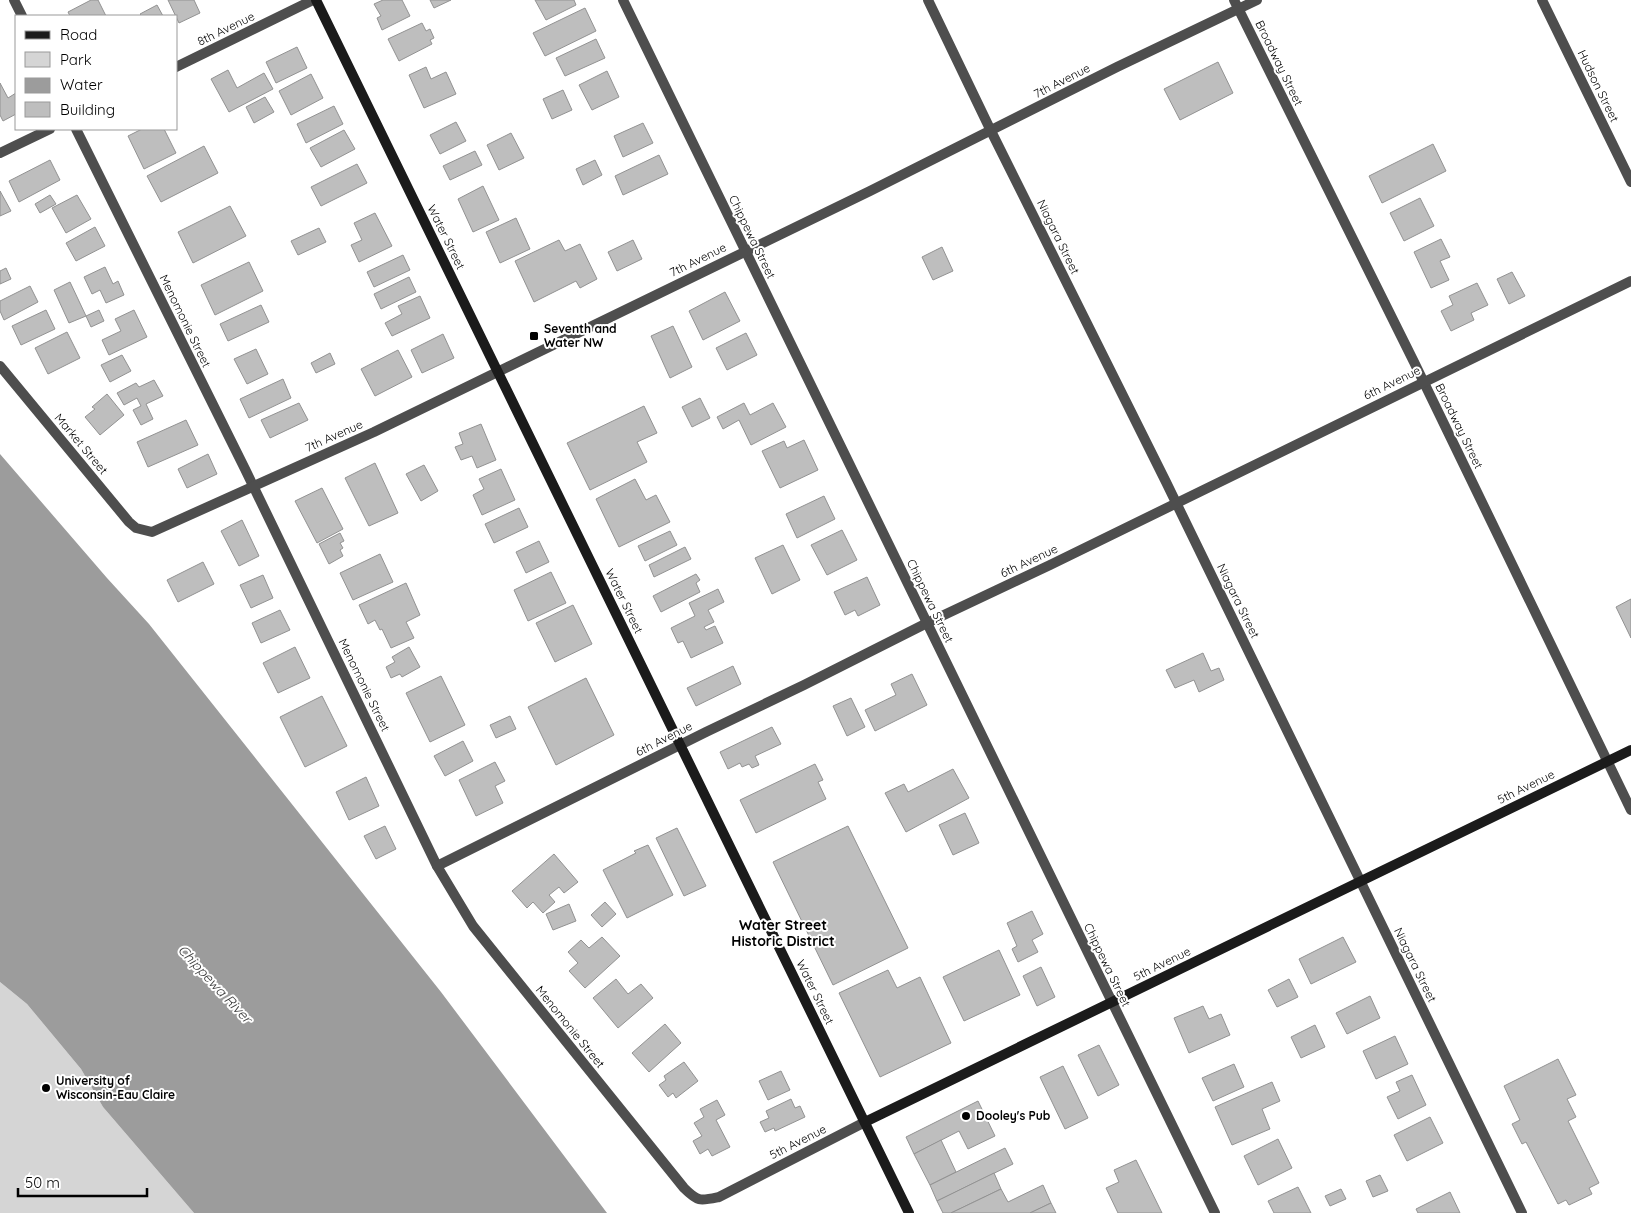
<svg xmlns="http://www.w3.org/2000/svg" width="1631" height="1213" viewBox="0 0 1631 1213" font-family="Quicksand,sans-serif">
<rect width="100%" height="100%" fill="#fff"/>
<!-- green -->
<path fill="#d5d5d5" d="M0,982L27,1004L81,1069L103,1107L194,1213H0Z"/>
<!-- water -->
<path fill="#9c9c9c" d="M0,454L107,578L149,624L441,992L607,1213H194L103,1107L81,1069L27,1004L0,982Z"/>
<!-- building -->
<g fill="#bebebe" stroke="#929292">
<path d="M91,0H98L106,16H70L68,12Z"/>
<path d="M168,0H194L200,13L179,23Z"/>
<path d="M383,0H402L410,16L382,30L377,18L381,16L374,4Z"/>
<path d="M430,0H451L434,8Z"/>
<path d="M535,0H574L576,5L546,20Z"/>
<path d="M157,5L163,16H142L140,14Z"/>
<path d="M585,8L596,31L545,56L533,33Z"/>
<path d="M422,23L426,31L430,29L434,38L430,40L432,44L399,61L388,39Z"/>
<path d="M596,39L605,58L565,76L556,58Z"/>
<path d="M297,47L307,68L276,83L266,62Z"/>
<path d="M1218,62L1233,93L1180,120L1164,89Z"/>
<path d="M426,67L431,79L446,72L456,94L424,108L409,75Z"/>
<path d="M228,70L237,88L264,73L273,89L229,112L211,79Z"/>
<path d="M607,71L619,97L592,110L579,85Z"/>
<path d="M311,74L323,98L291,115L279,91Z"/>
<path d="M0,83L8,98L16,93V114L3,121L0,115Z"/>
<path d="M563,90L572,110L552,119L543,99Z"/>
<path d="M265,97L274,112L254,123L246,107Z"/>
<path d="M334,106L343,124L306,143L297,124Z"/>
<path d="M456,122L466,141L440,154L430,135Z"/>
<path d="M643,123L653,143L623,157L614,136Z"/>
<path d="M142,129H164L176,153L144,169L128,136Z"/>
<path d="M344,130L355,149L321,167L310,148Z"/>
<path d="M511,133L524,158L499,170L487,145Z"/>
<path d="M1433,144L1446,171L1382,203L1369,176Z"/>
<path d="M204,146L218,173L161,202L147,176Z"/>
<path d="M475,151L482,165L450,180L443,166Z"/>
<path d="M659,155L668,174L623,195L615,176Z"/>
<path d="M50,160L60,180L19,202L9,181Z"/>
<path d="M595,160L602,175L583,185L576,169Z"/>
<path d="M357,164L367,183L321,206L311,187Z"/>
<path d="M483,186L499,220L473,232L458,199Z"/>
<path d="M0,191L11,211L0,216Z"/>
<path d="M50,195L56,204L40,213L35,204Z"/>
<path d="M77,195L91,219L66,233L52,208Z"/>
<path d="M1420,198L1434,226L1404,241L1390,213Z"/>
<path d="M230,206L246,236L193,263L178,232Z"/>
<path d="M375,213L392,246L359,262L351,245L362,240L354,223Z"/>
<path d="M516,218L530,249L500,263L486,232Z"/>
<path d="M95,227L105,246L76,261L66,243Z"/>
<path d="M319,228L326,242L298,255L291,241Z"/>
<path d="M1441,239L1450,257L1440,261L1449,280L1431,288L1414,252Z"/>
<path d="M559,240L565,251L580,244L597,279L580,288L576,281L534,302L515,261Z"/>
<path d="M633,240L642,259L617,271L608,252Z"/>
<path d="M942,247L953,271L933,280L922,257Z"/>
<path d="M403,255L410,270L374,287L367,272Z"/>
<path d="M249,262L263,291L215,315L201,285Z"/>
<path d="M105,267L113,284L118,281L124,295L106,303L100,290L92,294L84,277Z"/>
<path d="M6,268L11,279L0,284V271Z"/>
<path d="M1512,272L1525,296L1509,304L1497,279Z"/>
<path d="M409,277L416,292L381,309L374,294Z"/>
<path d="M70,282L86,316L69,323L54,290Z"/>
<path d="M1477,283L1488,305L1471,313L1474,320L1451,331L1441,311L1453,305L1449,296Z"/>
<path d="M30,286L38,302L4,320L0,311V301Z"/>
<path d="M725,292L740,321L703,340L689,311Z"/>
<path d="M420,296L430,318L392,336L385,323L402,314L398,306Z"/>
<path d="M261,305L269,322L228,341L220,324Z"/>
<path d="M46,310L55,329L21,345L12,326Z"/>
<path d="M99,310L104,321L91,327L86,316Z"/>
<path d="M134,310L147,337L109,355L102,340L121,331L115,319Z"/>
<path d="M673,326L692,367L670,378L651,336Z"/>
<path d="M67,332L80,358L48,374L35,348Z"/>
<path d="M746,333L757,355L727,370L716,348Z"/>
<path d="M443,334L454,358L422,373L411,350Z"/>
<path d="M256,349L268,374L247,384L234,359Z"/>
<path d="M398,350L412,377L375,396L361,369Z"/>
<path d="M330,353L335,364L316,373L311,363Z"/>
<path d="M122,355L131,371L110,382L101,365Z"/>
<path d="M283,379L291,398L249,418L240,399Z"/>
<path d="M154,380L163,396L146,404L153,419L141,425L133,410L141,406L137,398L124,405L117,393L136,383L139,387Z"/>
<path d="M107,394L124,415L100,435L85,417L95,409L92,407Z"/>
<path d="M700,398L710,418L692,427L682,407Z"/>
<path d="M299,403L308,420L270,438L261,420Z"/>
<path d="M744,403L750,415L773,403L786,427L751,445L739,420L723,429L717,417Z"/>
<path d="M644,406L657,433L637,442L647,462L590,490L567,443Z"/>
<path d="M186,420L198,445L148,467L137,442Z"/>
<path d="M481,424L496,460L477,468L472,456L461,460L455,447L463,444L459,433Z"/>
<path d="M804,440L818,470L780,488L762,451L784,441L787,448Z"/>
<path d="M208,454L217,474L187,488L178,469Z"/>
<path d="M375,463L398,513L369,526L345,478Z"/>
<path d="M424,465L438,491L421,501L406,474Z"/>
<path d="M501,469L515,500L482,515L473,495L484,489L479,479Z"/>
<path d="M635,479L646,500L656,495L670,522L619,547L596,499Z"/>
<path d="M322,488L343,529L317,543L295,501Z"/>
<path d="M824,496L835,519L797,538L786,514Z"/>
<path d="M519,508L528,527L494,543L485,524Z"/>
<path d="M242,520L259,556L239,566L221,531Z"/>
<path d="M842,530L857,560L827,575L811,545Z"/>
<path d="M670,531L677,545L645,561L638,546Z"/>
<path d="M340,533L344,541L340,543L343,548L340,550L343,556L329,564L319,544Z"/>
<path d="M539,541L549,562L526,573L516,552Z"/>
<path d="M783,545L800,580L772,594L755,558Z"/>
<path d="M685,547L691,559L654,577L649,565Z"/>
<path d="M380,554L393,582L353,600L340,573Z"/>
<path d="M203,562L214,584L178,602L167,580Z"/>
<path d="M551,572L566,603L528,621L514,590Z"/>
<path d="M696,574L700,580L696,583L700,592L661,612L653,596Z"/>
<path d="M263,575L273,598L251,608L240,585Z"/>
<path d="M867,577L880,605L858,616L855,610L845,615L834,592Z"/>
<path d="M406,583L420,615L406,622L414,638L391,648L382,629L380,630L375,620L368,624L359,605Z"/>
<path d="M718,589L724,602L708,610L714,622L704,627L706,630L715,626L723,643L691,658L683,641L678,643L671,628L695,616L689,603Z"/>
<path d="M1631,599V638L1616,607Z"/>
<path d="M573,605L592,644L555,662L536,623Z"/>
<path d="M280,610L290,630L261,643L252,623Z"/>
<path d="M295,647L310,678L278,693L263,663Z"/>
<path d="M409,647L420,667L402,677L400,674L391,678L386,667L395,662L392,657Z"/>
<path d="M1203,653L1211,671L1219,668L1224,680L1199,692L1194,680L1175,688L1166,670Z"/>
<path d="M733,666L741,684L696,706L687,688Z"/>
<path d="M912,674L927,705L875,731L865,710L896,695L891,684Z"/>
<path d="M441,676L465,725L430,742L406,693Z"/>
<path d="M586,678L614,735L556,765L528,707Z"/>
<path d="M322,696L347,746L305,767L280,717Z"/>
<path d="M851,698L865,727L847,736L833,706Z"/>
<path d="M510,716L516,729L496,738L490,725Z"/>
<path d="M772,727L781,744L755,756L759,765L752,768L749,764L742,767L740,763L728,769L720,752Z"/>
<path d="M463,741L473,761L445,776L434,756Z"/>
<path d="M495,762L505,781L495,786L503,803L476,816L459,780Z"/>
<path d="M815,764L823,780L818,782L826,799L756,833L740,800Z"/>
<path d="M953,769L969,798L906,832L885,793L904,784L908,792Z"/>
<path d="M366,777L379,806L349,820L336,792Z"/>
<path d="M965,813L979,843L953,855L939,825Z"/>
<path d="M385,826L396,849L376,859L364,836Z"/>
<path d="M848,826L908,948L833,985L773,862Z"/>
<path d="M677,828L706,886L684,896L656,838Z"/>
<path d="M648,845L673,895L627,918L603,870L636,853L634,851Z"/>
<path d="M554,854L578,882L564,893L559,887L549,895L555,902L543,913L533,902L527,908L512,891Z"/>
<path d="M605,902L616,914L602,927L591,915Z"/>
<path d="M569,904L576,921L553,930L546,914Z"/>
<path d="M1032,911L1043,934L1032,940L1038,952L1018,962L1012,949L1017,946L1007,923Z"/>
<path d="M602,937L620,956L585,988L569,971L578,963L568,952L581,940L589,948Z"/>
<path d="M1343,937L1356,962L1311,984L1299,959Z"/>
<path d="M999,950L1020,995L964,1021L943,977Z"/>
<path d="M1041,967L1055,997L1037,1006L1023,976Z"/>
<path d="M888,970L897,988L920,977L951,1043L880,1077L839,993Z"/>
<path d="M616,979L628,994L641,984L653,998L618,1028L593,998Z"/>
<path d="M1289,979L1298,997L1277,1007L1268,990Z"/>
<path d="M1370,996L1380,1018L1347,1034L1336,1013Z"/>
<path d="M1203,1006L1209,1019L1221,1014L1230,1035L1189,1053L1174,1018Z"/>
<path d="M665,1024L681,1043L649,1072L632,1053Z"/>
<path d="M1315,1025L1325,1047L1301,1058L1291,1037Z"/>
<path d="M1395,1036L1408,1064L1376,1079L1363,1051Z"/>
<path d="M1099,1045L1119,1085L1098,1096L1078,1055Z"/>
<path d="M1558,1059L1576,1095L1567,1099L1576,1117L1568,1121L1599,1183L1589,1188L1592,1194L1569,1205L1566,1200L1558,1204L1526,1142L1522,1144L1512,1124L1520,1120L1504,1086Z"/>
<path d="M684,1062L698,1081L676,1098L673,1093L668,1097L659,1085L666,1080L664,1076Z"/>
<path d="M1234,1064L1244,1087L1213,1101L1202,1078Z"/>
<path d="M1063,1066L1088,1118L1065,1129L1040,1077Z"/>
<path d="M781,1071L790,1090L768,1100L759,1081Z"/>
<path d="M1412,1075L1426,1105L1398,1119L1387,1097L1400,1091L1396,1082Z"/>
<path d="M1272,1082L1280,1101L1262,1109L1270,1129L1232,1145L1215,1107Z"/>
<path d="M791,1099L795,1108L800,1106L805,1117L775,1131L774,1128L765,1132L760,1122L769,1118L766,1111Z"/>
<path d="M717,1100L725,1115L716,1120L730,1147L712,1156L708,1149L700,1154L693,1141L702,1136L694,1123L704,1117L700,1109Z"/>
<path d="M978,1101L995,1136L968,1149L959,1131L914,1154L906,1137Z"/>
<path d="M1430,1117L1443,1143L1407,1161L1394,1135Z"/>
<path d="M1278,1139L1292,1168L1258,1185L1244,1156Z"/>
<path d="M941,1140L956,1172L930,1185L914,1154Z"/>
<path d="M1005,1148L1013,1164L937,1201L930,1185Z"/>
<path d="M1136,1160L1162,1213H1118L1106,1188L1119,1182L1114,1170Z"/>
<path d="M994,1173L1001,1189L951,1213H943L937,1201Z"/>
<path d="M1380,1175L1388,1191L1373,1197L1366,1181Z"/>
<path d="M1043,1185L1051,1203L1030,1213H951L1001,1189L1008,1202Z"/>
<path d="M1298,1187L1311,1213H1274L1268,1201Z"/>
<path d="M1341,1189L1346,1199L1330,1206L1325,1196Z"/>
<path d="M1450,1192L1460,1213H1418L1416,1209Z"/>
<path d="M1051,1203L1056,1213H1030Z"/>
</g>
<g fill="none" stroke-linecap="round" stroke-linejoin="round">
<!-- street -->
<g stroke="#4e4e4e" stroke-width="10">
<path d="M14,0L22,16"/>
<path d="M623,0L1215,1213"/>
<path d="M928,0L991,131L1166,482L1522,1213"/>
<path d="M1234,0L1414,362L1631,810"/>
<path d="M1542,0L1631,182"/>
<path d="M176,67L313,0"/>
<path d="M76,129L245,469L437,866L473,926L684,1188C698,1202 700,1201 719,1197L865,1122"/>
<path d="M0,153L50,129"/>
<path d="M0,366L129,522L136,528L152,532L374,432L870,191L1117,67L1257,0"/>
<path d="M437,866L706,732L804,685L927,623L1050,565L1631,281"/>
</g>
<!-- secondary -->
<g stroke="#1b1b1b" stroke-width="10">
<path d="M316,0L909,1213"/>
<path d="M865,1122L1631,750"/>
</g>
</g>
<!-- markers -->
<g fill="#000" stroke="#fff" stroke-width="2">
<rect x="529" y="331" width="10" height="10" rx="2.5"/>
<circle cx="46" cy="1088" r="5"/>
<circle cx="966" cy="1116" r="5"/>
</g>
<g text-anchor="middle" stroke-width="4" stroke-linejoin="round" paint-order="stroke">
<!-- street labels -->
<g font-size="12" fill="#000" stroke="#fff">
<text transform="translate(226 29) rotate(-26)" y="4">8th Avenue</text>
<text transform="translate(1279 63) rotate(64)" y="4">Broadway Street</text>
<text transform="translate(1062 81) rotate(-27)" y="4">7th Avenue</text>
<text transform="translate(1598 86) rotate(64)" y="4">Hudson Street</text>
<text transform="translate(446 237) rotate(64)" y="4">Water Street</text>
<text transform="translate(752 237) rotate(64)" y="4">Chippewa Street</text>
<text transform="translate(1058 237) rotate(64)" y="4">Niagara Street</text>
<text transform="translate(698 260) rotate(-26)" y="4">7th Avenue</text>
<text transform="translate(185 321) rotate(64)" y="4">Menomonie Street</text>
<text transform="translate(1392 383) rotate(-26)" y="4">6th Avenue</text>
<text transform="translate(1459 426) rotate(64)" y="4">Broadway Street</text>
<text transform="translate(334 436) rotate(-24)" y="4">7th Avenue</text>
<text transform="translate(81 444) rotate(50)" y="4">Market Street</text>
<text transform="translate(1029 561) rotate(-25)" y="4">6th Avenue</text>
<text transform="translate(624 601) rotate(64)" y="4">Water Street</text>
<text transform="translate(930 601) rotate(64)" y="4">Chippewa Street</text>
<text transform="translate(1238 601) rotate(64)" y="4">Niagara Street</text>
<text transform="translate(364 685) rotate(64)" y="4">Menomonie Street</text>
<text transform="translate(664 739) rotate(-27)" y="4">6th Avenue</text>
<text transform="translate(1526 787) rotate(-26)" y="4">5th Avenue</text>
<text transform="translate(1162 964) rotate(-26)" y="4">5th Avenue</text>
<text transform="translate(1107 965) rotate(64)" y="4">Chippewa Street</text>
<text transform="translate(1415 965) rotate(64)" y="4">Niagara Street</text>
<text transform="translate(815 992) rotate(64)" y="4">Water Street</text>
<text transform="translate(570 1027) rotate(51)" y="4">Menomonie Street</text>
<text transform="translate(798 1142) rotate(-27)" y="4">5th Avenue</text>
</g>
<!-- poi labels -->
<g font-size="12" font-weight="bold" fill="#000" stroke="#fff" text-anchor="start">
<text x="544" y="333">Seventh and<tspan x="544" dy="14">Water NW</tspan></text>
<text x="56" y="1085">University of<tspan x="56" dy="14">Wisconsin-Eau Claire</tspan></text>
<text x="976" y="1120">Dooley's Pub</text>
</g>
<!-- neighbourhood labels -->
<g font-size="14" font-weight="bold" fill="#000" stroke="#fff">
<text x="783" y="930">Water Street<tspan x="783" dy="16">Historic District</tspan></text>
</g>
<!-- water labels -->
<g font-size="14" font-style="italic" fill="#3d3d3d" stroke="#fff">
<text transform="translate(215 984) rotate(47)" y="5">Chippewa River</text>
</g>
</g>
<!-- legend -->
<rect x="15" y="15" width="162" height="115" fill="#ffffff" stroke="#999999"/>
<rect x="25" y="31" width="25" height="8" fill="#1b1b1b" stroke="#999999"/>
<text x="60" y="40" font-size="15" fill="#000000">Road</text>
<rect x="25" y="52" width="25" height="15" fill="#d5d5d5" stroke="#999999"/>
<text x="60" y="65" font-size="15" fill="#000000">Park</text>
<rect x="25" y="78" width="25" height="15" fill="#9c9c9c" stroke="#999999"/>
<text x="60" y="90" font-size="15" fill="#000000">Water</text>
<rect x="25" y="102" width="25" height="15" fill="#bebebe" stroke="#999999"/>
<text x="60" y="115" font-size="15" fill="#000000">Building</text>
<!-- scale -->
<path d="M18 1188v8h129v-8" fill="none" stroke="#000000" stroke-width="2.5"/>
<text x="25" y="1188" font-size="15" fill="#000000" stroke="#ffffff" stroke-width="4" paint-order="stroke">50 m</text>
</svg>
